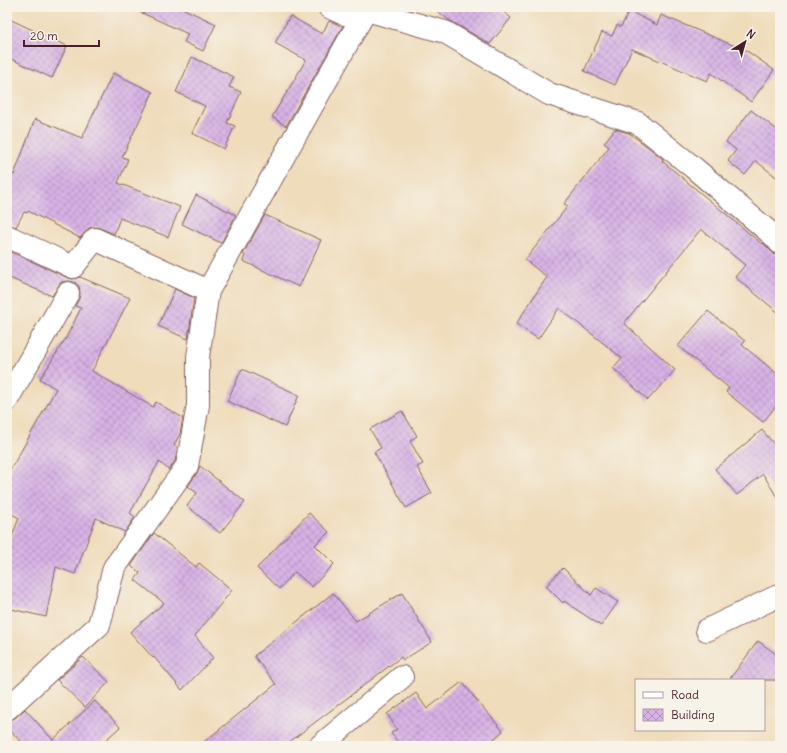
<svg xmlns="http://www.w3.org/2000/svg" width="787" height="753" viewBox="0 0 787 753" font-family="Delius,sans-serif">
<defs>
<pattern id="building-cross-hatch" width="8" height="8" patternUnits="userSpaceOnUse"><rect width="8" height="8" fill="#d7b3e6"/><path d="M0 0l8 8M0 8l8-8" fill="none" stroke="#b091bb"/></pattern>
</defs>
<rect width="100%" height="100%" fill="#f7f3e8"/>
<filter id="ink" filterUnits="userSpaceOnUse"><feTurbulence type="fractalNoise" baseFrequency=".025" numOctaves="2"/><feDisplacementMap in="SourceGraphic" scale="8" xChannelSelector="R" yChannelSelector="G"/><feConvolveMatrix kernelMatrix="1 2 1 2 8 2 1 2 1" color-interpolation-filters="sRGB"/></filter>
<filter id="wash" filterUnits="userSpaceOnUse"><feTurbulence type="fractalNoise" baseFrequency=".012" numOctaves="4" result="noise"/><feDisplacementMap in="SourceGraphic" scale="16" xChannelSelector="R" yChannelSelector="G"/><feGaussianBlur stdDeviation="0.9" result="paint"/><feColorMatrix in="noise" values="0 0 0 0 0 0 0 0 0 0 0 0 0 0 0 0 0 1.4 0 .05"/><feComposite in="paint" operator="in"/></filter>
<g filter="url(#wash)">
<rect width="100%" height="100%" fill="#efdcbb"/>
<g id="blocks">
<!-- building -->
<g fill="url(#building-cross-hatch)">
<path d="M129,7H180L216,24L203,51L184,42L188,34Z"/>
<path d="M432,7H498L511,18L490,44L449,20Z"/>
<path d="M629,11L657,25L661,15L735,46L737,44L774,70L751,102L711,73L707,81L632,49L615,85L584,71L602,32L612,36L617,25L621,27Z"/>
<path d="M290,16L322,34L329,21L343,26L286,126L272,117L306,60L275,43Z"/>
<path d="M7,18L67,46L52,78L7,57Z"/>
<path d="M192,57L234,77L229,87L241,92L227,123L235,126L224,149L192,133L205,106L176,92Z"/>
<path d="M113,73L153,92L122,157L128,159L118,183L180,207L168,237L120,218L114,234L100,228L94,227L89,228L80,238L28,211L27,213L24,212L16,227L7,224V173L14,175L35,119L82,138Z"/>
<path d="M751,110L780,132V180L756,161L745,175L728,161L736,150L726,142Z"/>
<path d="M615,129L629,133L648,147L663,159L662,161L762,244L763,243L775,255H780V314L735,277L745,265L701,229L624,323L675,370L648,400L613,368L622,358L559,308L538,339L516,324L547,277L525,260L568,206L564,204L609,147L604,143Z"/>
<path d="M196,195L236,215L221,243L182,224Z"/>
<path d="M265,215L321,240L299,287L243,261L245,256L243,254Z"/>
<path d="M7,250L68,278L73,279L80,277L130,298L92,371L153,407L156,402L183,418L180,434L174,445L178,448L175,461L169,470L159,462L130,513L135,517L125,532L96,518L75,574L56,567L46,617L7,608V549L19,518L7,511V476L56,389L40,379L66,338L81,308L75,306L79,299L80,293L79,286L74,282L68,281L61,282L52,296L7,277Z"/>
<path d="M175,289L194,298L188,339L158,326Z"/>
<path d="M708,311L745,341L742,345L780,376V401L763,422L726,392L729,388L678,346Z"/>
<path d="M242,369L299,395L285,427L227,401Z"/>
<path d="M402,411L417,436L410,441L423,464L417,467L432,493L406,508L374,452L381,448L370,429Z"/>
<path d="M762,430L780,451V502L763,474L737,495L715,469Z"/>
<path d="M200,466L245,502L220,533L187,506L197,493L188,486L197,473Z"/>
<path d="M309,513L329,532L315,545L334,564L312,587L295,572L279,589L257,568Z"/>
<path d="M154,533L196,567L199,563L232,590L195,636L213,658L182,690L154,657L153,658L130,632L164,603L135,580L140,573L131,566Z"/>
<path d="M563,568L591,595L596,588L618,602L601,626L564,601L563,603L546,586Z"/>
<path d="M333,593L356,621L402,593L432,642L403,660L401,657L284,746H199L276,684L254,656Z"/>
<path d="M758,641L780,657V680H729Z"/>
<path d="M83,657L109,682L85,707L57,680Z"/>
<path d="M462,682L479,703L503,731L486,746H401L391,733L397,729L387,714L416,693L427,709Z"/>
<path d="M95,701L120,727L99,746H25L7,727V721L15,718L25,709L53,740Z"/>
</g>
</g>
</g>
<g filter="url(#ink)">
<use href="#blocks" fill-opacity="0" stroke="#84615d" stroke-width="1"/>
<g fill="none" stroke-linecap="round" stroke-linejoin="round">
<defs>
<g id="minor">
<path d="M329,7L344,14L366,10L445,32L549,94L638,123L694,168L775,237L780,243"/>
<path d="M7,236L73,267L95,239L208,291"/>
<path d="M7,400L68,293"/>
<path d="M707,630L780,595"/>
<path d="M7,709L99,625L114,568L187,466L198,405V357L208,291L366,10"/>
<path d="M320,746L402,677"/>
</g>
</defs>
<!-- minor casing -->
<use href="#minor" stroke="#84615d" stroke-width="24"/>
<!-- minor -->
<use href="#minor" stroke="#fff" stroke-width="22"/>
</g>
</g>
<!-- margin -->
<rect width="787" height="753" fill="none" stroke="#f7f3e8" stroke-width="24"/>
<!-- legend -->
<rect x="635" y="679" width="130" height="52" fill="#f7f3e8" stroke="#b29e9c"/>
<rect x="643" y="692" width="20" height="6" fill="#ffffff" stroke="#b29e9c"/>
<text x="671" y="699" font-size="12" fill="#4a1f2b">Road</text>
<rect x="643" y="709" width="20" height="12" fill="url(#building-cross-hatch)" stroke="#b29e9c"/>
<text x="671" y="719" font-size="12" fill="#4a1f2b">Building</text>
<!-- north arrow -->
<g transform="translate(745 42) rotate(37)" stroke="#f7f3e8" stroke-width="3" paint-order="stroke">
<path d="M0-3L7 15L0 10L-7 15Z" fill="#4a1f2b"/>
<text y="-6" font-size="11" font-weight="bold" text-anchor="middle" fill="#4a1f2b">N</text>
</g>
<!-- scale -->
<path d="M24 40v6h75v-6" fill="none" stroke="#4a1f2b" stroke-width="2"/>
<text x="30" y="40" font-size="12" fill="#4a1f2b" stroke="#f7f3e8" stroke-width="3" paint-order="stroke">20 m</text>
</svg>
